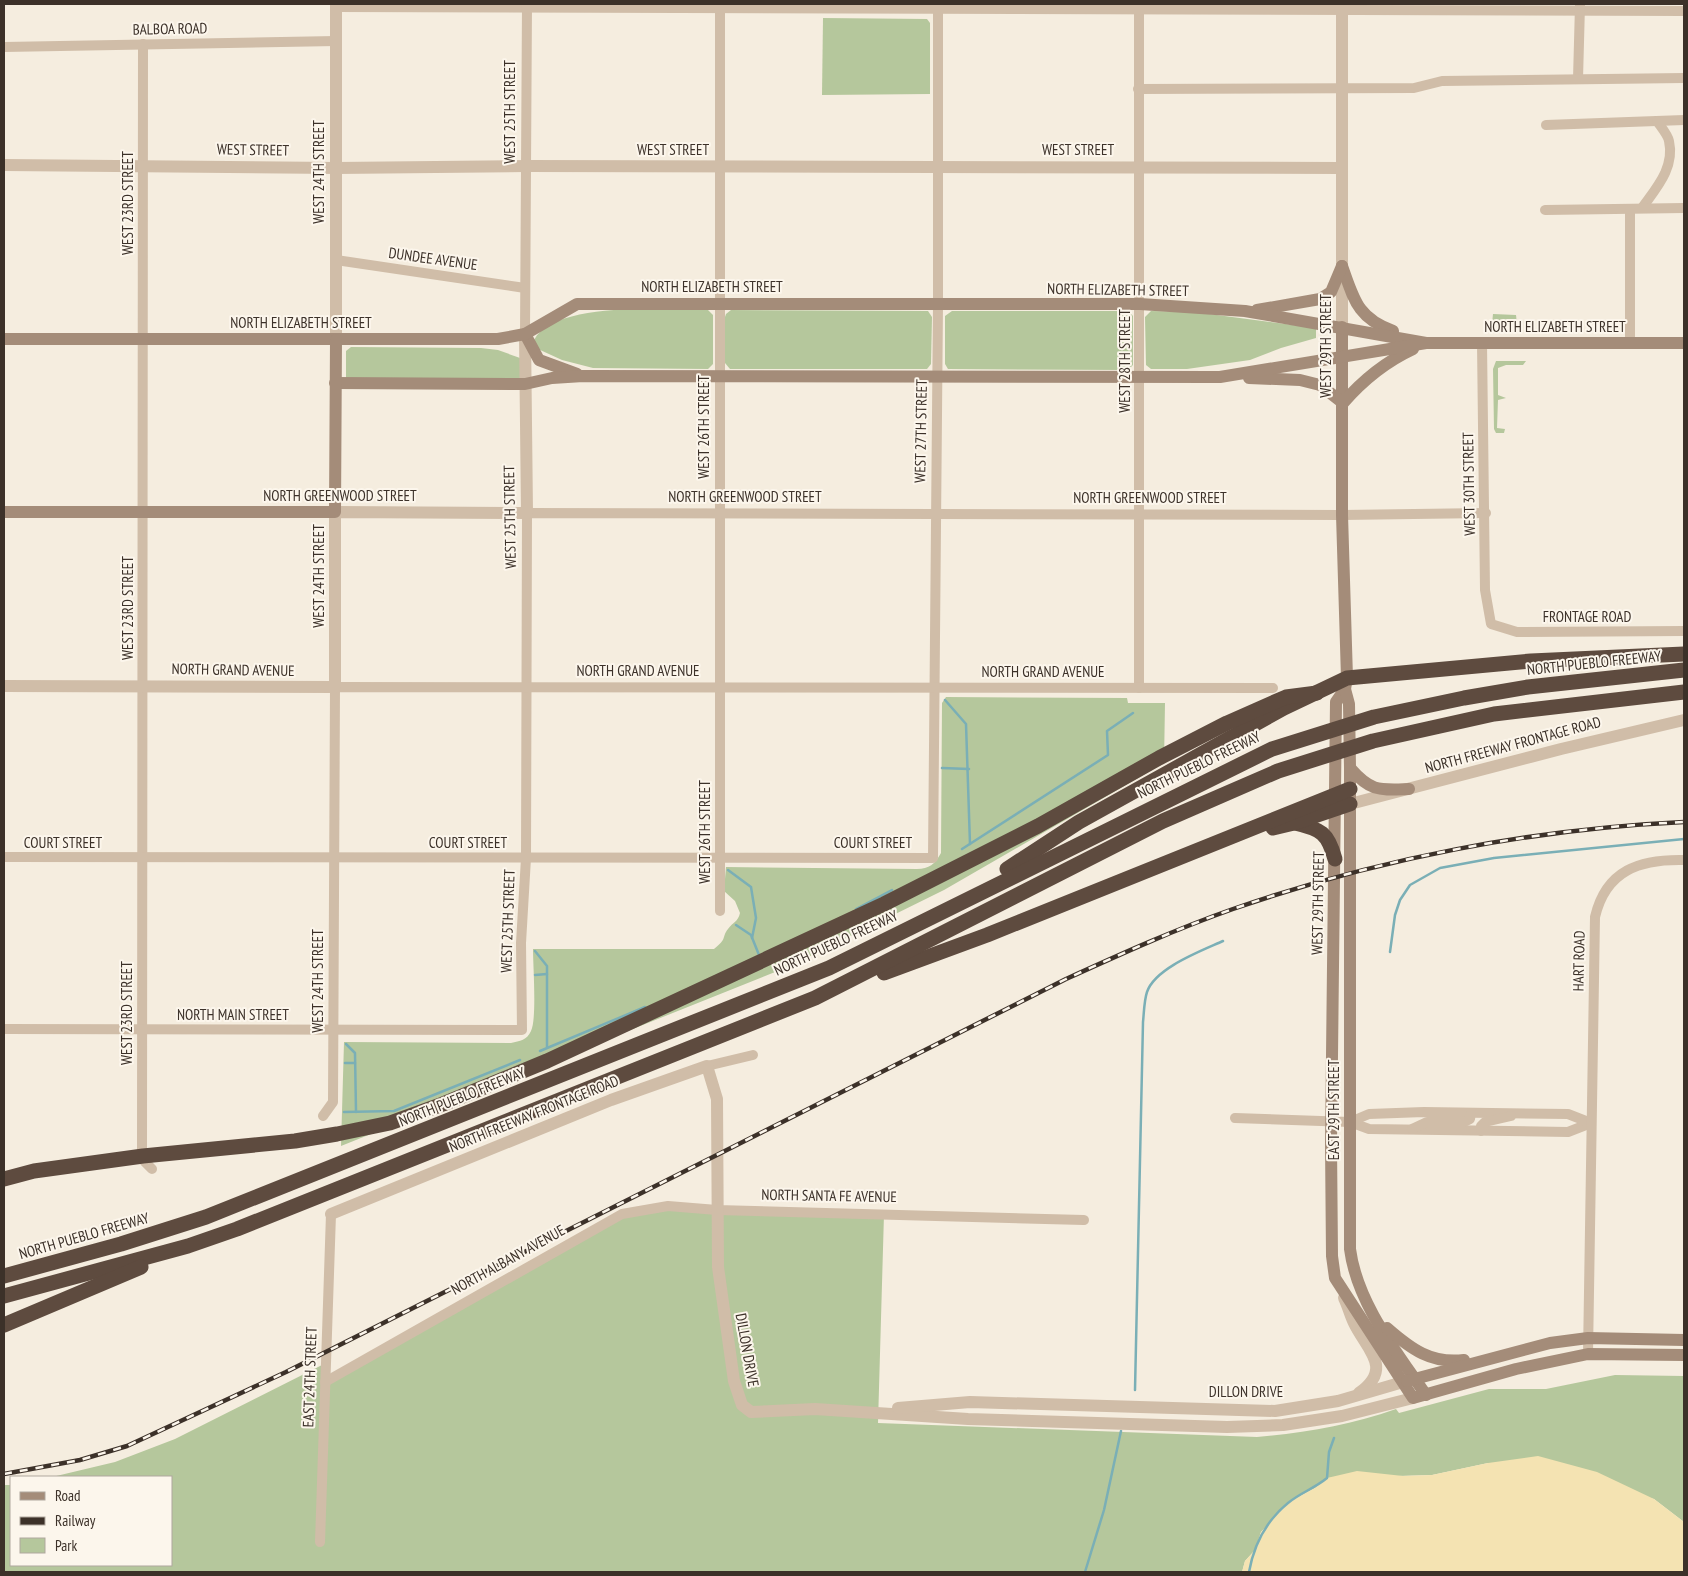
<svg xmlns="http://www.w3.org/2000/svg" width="1688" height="1576" viewBox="0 0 1688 1576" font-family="'PT Sans Narrow',sans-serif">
<rect width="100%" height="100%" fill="#f5eddf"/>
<!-- green -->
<g fill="#b5c79c">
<path d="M823,18L927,19L930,23V94L822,95Z"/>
<path d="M708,310L713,315V364L708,369L593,368L562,360L538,349L534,340C555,300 668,310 708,310Z"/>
<path d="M731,310L928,311L932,317L931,364L927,369H730L725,363V317L726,314Z"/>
<path d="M952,311H1129L1133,316V365L1128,370L948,369L945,364V316Z"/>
<path d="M1151,311L1194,312L1316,328V338L1281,348L1250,360L1187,369H1151L1146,365L1145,317Z"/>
<path d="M1493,314L1516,315L1517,324H1492Z"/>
<path d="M351,347L481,348L498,350L520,358V378H346V351Z"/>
<path d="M1496,361H1526L1523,365H1506L1498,368V395L1506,398L1498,400L1497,428L1505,429L1504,433H1496L1494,429L1493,369Z"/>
<path d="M946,697L1127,698L1128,703H1165L1164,763L944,890L790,966L341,1146L344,1042L511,1043C520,1041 527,1040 531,1031C537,1019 533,965 533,949H714C728,938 721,938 728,929C733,922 738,922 740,913L735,901L724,891L726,867L917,869C929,869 935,864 941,853L942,703Z"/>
<path d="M668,1206L884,1214L878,1423L1257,1437C1305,1433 1350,1425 1396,1409L1399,1413L1489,1389H1546L1615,1375L1684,1376V1522L1654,1499L1488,1463L1432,1475L1327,1478L1315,1488L1289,1502L1261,1532L1255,1550L1245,1561L1242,1572H4V1485H11V1565H171V1477H52L115,1462L175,1439L326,1363L325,1381L622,1214Z"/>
</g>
<!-- sand -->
<path fill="#f4e3b2" d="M1538,1456L1597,1472L1654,1499L1684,1522V1572H1242L1245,1561L1255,1550L1261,1532L1289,1502L1315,1488L1327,1478L1357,1471L1403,1476L1432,1475L1488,1463Z"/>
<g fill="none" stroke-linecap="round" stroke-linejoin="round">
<!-- stream -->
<g stroke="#7aafb6" stroke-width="2.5">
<path d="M945,700L966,724L970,844"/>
<path d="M942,768L969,769"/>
<path d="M962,849L1108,755L1107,731L1133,713"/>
<path d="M728,870L751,887L756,918L752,938"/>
<path d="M856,909L892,890"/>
<path d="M736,925L751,935L759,955"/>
<path d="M535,951L547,966V1047"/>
<path d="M1390,952L1395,915L1400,900L1410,885L1440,868L1494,858L1684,839"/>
<path d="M535,975L547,974"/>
<path d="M346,1044L355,1053L356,1112"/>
<path d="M540,1051L645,1007"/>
<path d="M345,1063H355"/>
<path d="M344,1112L394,1111L520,1060"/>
<path d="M1135,1390L1143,1022C1144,1013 1144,1001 1147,992C1155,968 1201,951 1223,941"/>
<path d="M1085,1572L1104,1510L1121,1431"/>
<path d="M1249,1572C1254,1544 1266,1521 1288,1503C1300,1493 1315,1488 1327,1478L1329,1452L1334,1438"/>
</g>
<!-- minor -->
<g stroke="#d0bda8" stroke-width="10">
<path d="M720,4V911"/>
<path d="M1139,5V688"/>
<path d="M336,7L1684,11"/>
<path d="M143,44L142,1152L145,1162L152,1169"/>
<path d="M4,47L336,41"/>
<path d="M1578,79L1580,5"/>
<path d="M1138,89L1414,88L1442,81L1684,78"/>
<path d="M1546,125L1684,120"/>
<path d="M1642,208C1656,188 1675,168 1669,141C1668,135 1661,127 1657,121"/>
<path d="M1545,210L1684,208"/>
<path d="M336,260L525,288"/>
<path d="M525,334L527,4"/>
<path d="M1482,343L1485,590L1491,624L1517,632L1684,631"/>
<path d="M1630,343V209"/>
<path d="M4,857L933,858L938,304V4"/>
<path d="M4,1029L522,1030L521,943L526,858L527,513L1342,515L1486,513"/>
<path d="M707,1066L753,1055"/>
<path d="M323,1116L333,1102L335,687L1273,688"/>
<path d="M1235,1118L1350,1122L1369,1129L1568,1132L1591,1123"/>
<path d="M1350,1122L1369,1114L1424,1112L1568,1114L1591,1123"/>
<path d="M1412,1129L1427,1122H1464L1470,1119L1471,1113"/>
<path d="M1481,1131V1126L1485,1122L1511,1116"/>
<path d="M1588,1354L1595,917C1606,870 1640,859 1684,860"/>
<path d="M325,1382L622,1214L668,1206L717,1210L1084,1220"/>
<path d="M320,1542L331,1214"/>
</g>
<!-- tertiary -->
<g stroke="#d0bda8" stroke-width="12">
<path d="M4,165L336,168L526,166L1341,168"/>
<path d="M1342,327V4"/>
<path d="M336,340V4"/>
<path d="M4,686L335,687V512L527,513L525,334"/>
<path d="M1350,804L1561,749L1684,720"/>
<path d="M331,1214L611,1100L707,1066L717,1099L718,1267L734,1381L742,1405L751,1412L815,1409L968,1419L1227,1427L1283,1425L1342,1416L1413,1398"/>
<path d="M1344,1298C1348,1306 1350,1315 1354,1323C1367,1350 1394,1368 1359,1393"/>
<path d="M898,1408L970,1402L1275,1411L1338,1401L1403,1382"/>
</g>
<!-- secondary -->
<g stroke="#a48c79" stroke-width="12">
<path d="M1342,266C1354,299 1357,318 1393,331"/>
<path d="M1257,310L1320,299L1331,292L1342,266"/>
<path d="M1342,327V515L1347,678L1345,689L1336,702L1331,1144L1332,1256L1335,1278L1413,1398L1516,1369L1588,1354L1684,1355"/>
<path d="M525,334L539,360L577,374"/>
<path d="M4,339H498L525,334L577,304H1140L1245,311L1426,343"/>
<path d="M1249,378L1300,380L1320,385L1343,403C1363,380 1385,362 1413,349"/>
<path d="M335,383L525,384L552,378L583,376L1220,377L1426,343H1684"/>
<path d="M4,512H335L336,340"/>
<path d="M1345,689L1349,704L1350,768V1249C1357,1303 1396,1351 1426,1395"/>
<path d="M1350,768C1371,792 1379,790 1409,789"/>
<path d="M1387,1328C1411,1349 1431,1364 1464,1360"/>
<path d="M1407,1381L1550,1343L1588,1338L1684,1340"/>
</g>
<!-- motorway -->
<g stroke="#5e4b3f" stroke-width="15">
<path d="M1295,823C1321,829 1328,833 1335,859"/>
<path d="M1273,828L1294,823L1350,804"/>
<path d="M1007,869L1079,822L1284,708L1347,678L1531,661L1684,654"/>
<path d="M884,973L987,935L1350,789"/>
<path d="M4,1179L34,1171L143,1156L295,1141L337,1134L390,1123L443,1104L547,1061L884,904L1038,826L1159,758L1227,723L1286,697L1317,693"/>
<path d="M4,1276L121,1244L206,1217L829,968L1272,749L1374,717L1464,698L1528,687L1684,670"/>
<path d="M4,1296L188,1246L237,1229L815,998L1163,821L1278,771L1373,741L1494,714L1684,692"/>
<path d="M4,1325L141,1267"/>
</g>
<defs>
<path id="rail" d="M4,1474L80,1460L127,1446L286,1372L1066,979C1121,954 1176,929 1233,909C1377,859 1532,829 1684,822"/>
</defs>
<!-- rail casing -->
<use href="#rail" stroke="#3c3129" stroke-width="4.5"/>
<!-- rail -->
<use href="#rail" stroke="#fcf6ec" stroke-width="2.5" stroke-dasharray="8" stroke-linecap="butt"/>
</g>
<g text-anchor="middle" stroke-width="4" stroke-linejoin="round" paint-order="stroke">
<!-- street labels -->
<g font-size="15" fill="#3c3129" stroke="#fcf6ec">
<text transform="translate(170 29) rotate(-1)" y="5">BALBOA ROAD</text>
<text transform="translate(510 112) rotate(-90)" y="5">WEST 25TH STREET</text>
<text transform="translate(253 150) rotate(1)" y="5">WEST STREET</text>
<text x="673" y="155">WEST STREET</text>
<text x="1078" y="155">WEST STREET</text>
<text transform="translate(319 172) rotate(-90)" y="5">WEST 24TH STREET</text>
<text transform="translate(128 203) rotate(-90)" y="5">WEST 23RD STREET</text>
<text transform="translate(433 259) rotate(8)" y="5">DUNDEE AVENUE</text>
<text x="712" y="292">NORTH ELIZABETH STREET</text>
<text transform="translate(1118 290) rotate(1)" y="5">NORTH ELIZABETH STREET</text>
<text x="301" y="328">NORTH ELIZABETH STREET</text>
<text x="1555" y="332">NORTH ELIZABETH STREET</text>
<text transform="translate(1326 346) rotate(-90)" y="5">WEST 29TH STREET</text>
<text transform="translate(1125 361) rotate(-90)" y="5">WEST 28TH STREET</text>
<text transform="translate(704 427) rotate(-90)" y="5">WEST 26TH STREET</text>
<text transform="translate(921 431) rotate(-89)" y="5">WEST 27TH STREET</text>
<text transform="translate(1469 484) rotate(-91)" y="5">WEST 30TH STREET</text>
<text x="340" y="501">NORTH GREENWOOD STREET</text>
<text x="745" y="502">NORTH GREENWOOD STREET</text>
<text x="1150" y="503">NORTH GREENWOOD STREET</text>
<text transform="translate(510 517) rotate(-91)" y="5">WEST 25TH STREET</text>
<text transform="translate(319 576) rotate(-90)" y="5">WEST 24TH STREET</text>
<text transform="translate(128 608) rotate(-90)" y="5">WEST 23RD STREET</text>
<text x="1587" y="622">FRONTAGE ROAD</text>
<text transform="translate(1594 663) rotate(-6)" y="5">NORTH PUEBLO FREEWAY</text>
<text transform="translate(233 670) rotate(1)" y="5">NORTH GRAND AVENUE</text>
<text x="638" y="676">NORTH GRAND AVENUE</text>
<text x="1043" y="677">NORTH GRAND AVENUE</text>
<text transform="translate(1513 745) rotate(-15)" y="5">NORTH FREEWAY FRONTAGE ROAD</text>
<text transform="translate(1199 765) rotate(-26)" y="5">NORTH PUEBLO FREEWAY</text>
<text transform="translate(705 832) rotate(-90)" y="5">WEST 26TH STREET</text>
<text x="63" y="848">COURT STREET</text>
<text x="468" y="848">COURT STREET</text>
<text x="873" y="848">COURT STREET</text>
<text transform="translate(1318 903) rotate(-89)" y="5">WEST 29TH STREET</text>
<text transform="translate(508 921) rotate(-88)" y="5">WEST 25TH STREET</text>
<text transform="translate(836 943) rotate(-25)" y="5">NORTH PUEBLO FREEWAY</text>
<text transform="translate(1579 961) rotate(-89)" y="5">HART ROAD</text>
<text transform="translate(318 981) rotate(-90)" y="5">WEST 24TH STREET</text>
<text transform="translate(127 1013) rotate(-90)" y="5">WEST 23RD STREET</text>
<text x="233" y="1020">NORTH MAIN STREET</text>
<text transform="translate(462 1097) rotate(-22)" y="5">NORTH PUEBLO FREEWAY</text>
<text transform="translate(1334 1110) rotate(-90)" y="5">EAST 29TH STREET</text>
<text transform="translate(534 1114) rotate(-22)" y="5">NORTH FREEWAY FRONTAGE ROAD</text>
<text transform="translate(829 1196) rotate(1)" y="5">NORTH SANTA FE AVENUE</text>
<text transform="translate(84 1236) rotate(-16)" y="5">NORTH PUEBLO FREEWAY</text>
<text transform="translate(508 1260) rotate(-29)" y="5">NORTH ALBANY AVENUE</text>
<text transform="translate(747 1350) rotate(80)" y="5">DILLON DRIVE</text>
<text transform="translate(310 1377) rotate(-88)" y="5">EAST 24TH STREET</text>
<text x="1246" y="1397">DILLON DRIVE</text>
</g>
</g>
<!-- border -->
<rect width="1688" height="1576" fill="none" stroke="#3c3129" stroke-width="10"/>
<!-- legend -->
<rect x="10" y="1476" width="162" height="90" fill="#fcf6ec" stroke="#afa79e"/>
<rect x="20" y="1492" width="25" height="8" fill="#a48c79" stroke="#afa79e"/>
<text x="55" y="1501" font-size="15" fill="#3c3129">Road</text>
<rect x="20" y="1517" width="25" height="8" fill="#3c3129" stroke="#afa79e"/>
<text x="55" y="1526" font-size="15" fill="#3c3129">Railway</text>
<rect x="20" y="1538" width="25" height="15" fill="#b5c79c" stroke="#afa79e"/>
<text x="55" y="1551" font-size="15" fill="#3c3129">Park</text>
</svg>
